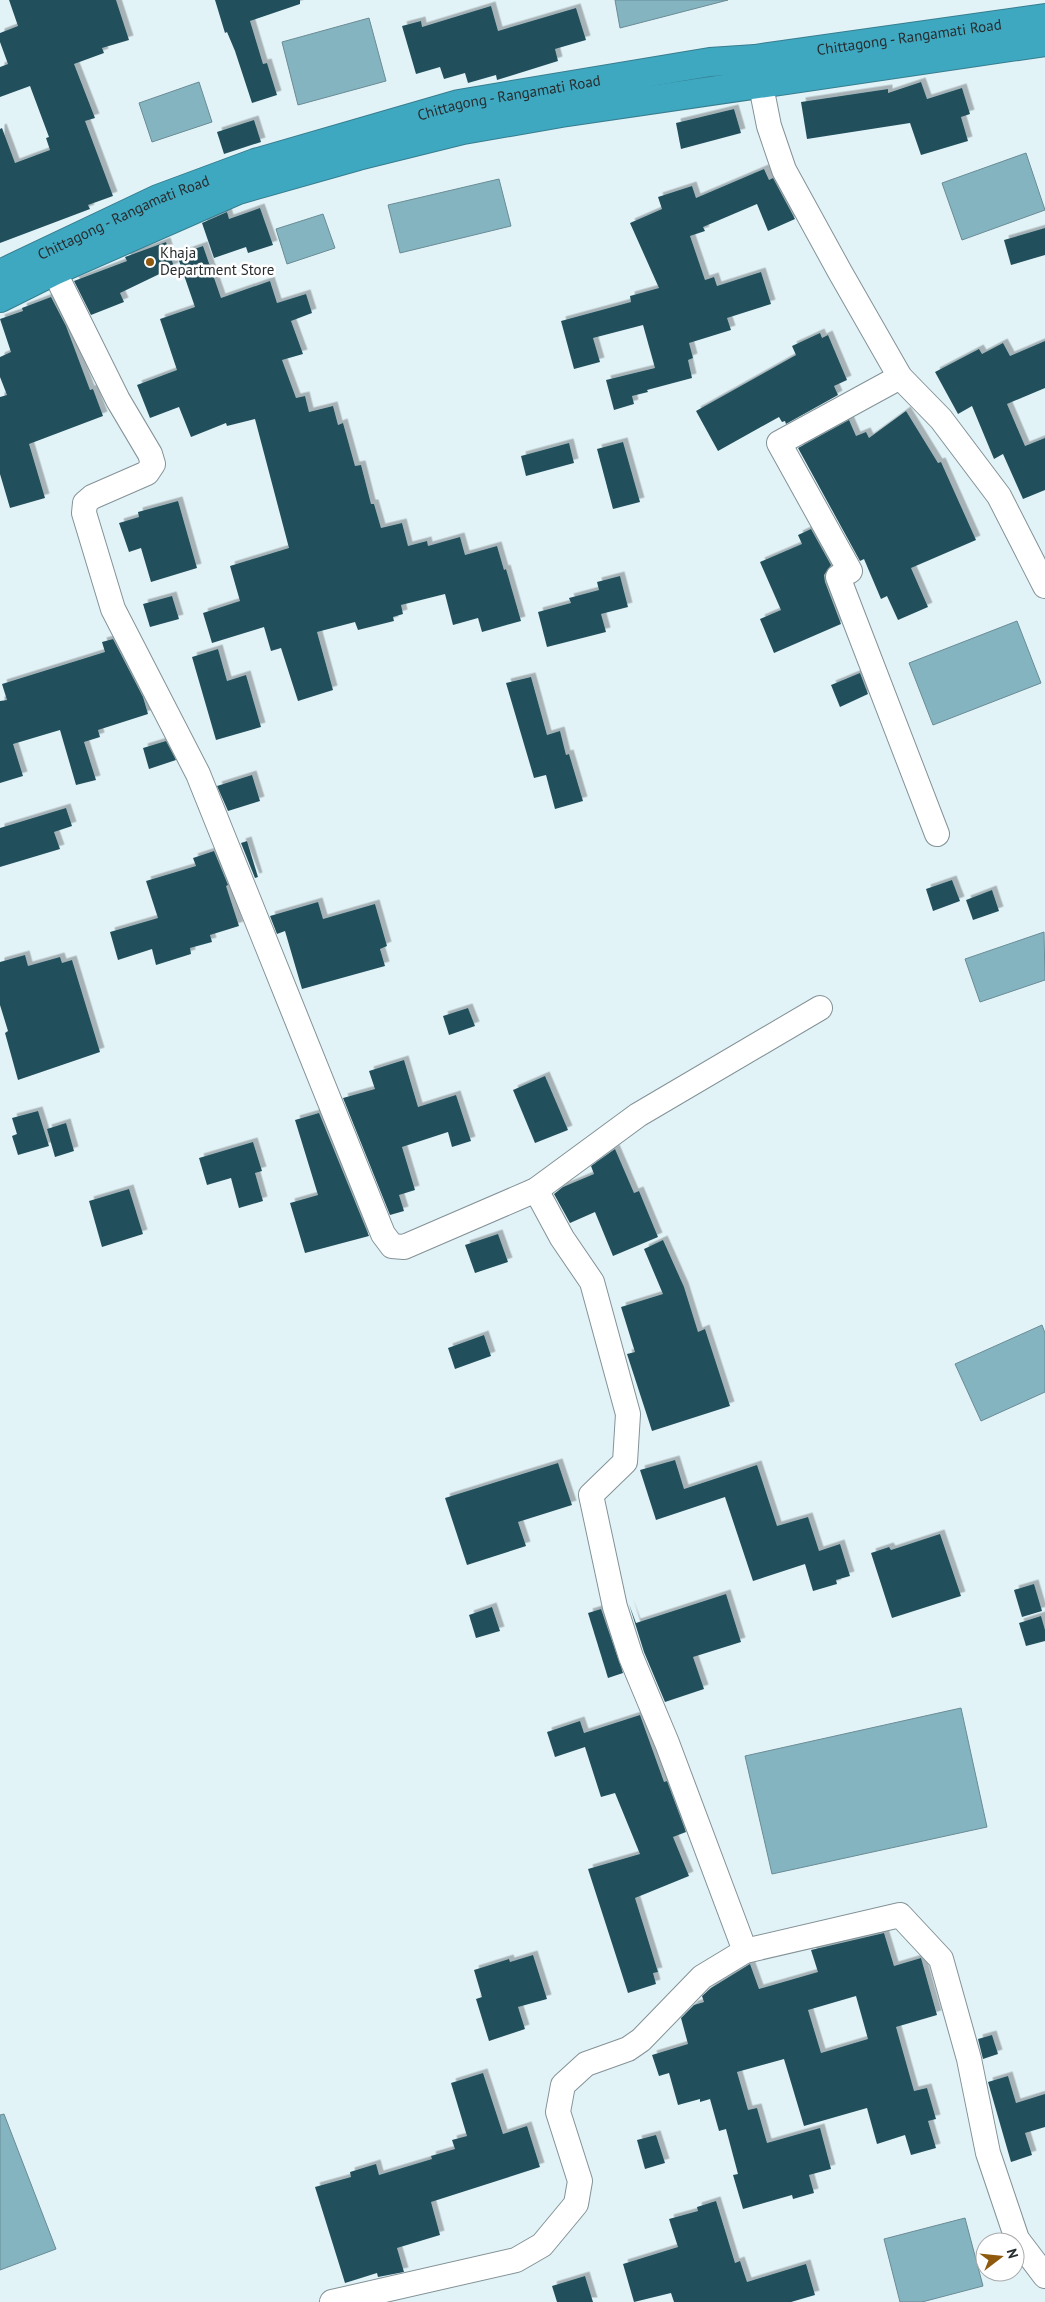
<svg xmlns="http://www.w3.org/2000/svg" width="1045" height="2302" viewBox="0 0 1045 2302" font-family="'PT Sans',sans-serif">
<defs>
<filter id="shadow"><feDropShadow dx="4.5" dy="-4.5" stdDeviation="0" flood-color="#0004"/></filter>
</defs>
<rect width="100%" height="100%" fill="#e2f3f8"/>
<!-- water -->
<g fill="#85b4c1" stroke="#698c95">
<path d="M615,0H728L620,28Z"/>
<path d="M369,18L386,81L298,105L282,42Z"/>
<path d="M199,82L212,122L152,142L139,103Z"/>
<path d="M1026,153L1045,210L962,240L942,183Z"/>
<path d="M499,179L511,226L400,253L388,205Z"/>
<path d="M323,214L335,248L287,264L276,229Z"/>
<path d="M1017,621L1041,683L933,725L909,663Z"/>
<path d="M1044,932L1045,980L980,1002L965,959Z"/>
<path d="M1042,1325L1045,1333V1392L981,1421L955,1364Z"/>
<path d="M961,1708L987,1827L772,1874L745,1756Z"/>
<path d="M4,2114L56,2249L0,2270V2115Z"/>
<path d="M965,2218L983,2286L922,2302H900L884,2239Z"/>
</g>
<!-- building -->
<g fill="#23505c" fill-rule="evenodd" filter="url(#shadow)">
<path d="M9,0H116L129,40L102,48L104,53L74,64L95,118L85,121L113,196L88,205L90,209L0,243V129L2,128L15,163L50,150L46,138L49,137L30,86L0,97V67L8,64L0,42V33L18,26Z"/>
<path d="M215,0H300V4L250,21L263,64L267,63L277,95L252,103L235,51L227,32L225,33Z"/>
<path d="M491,6L498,31L576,8L586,40L555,49L558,61L497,80L496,75L468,83L465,73L444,79L440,67L416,74L402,26L421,21L422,27Z"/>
<path d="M921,82L927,99L962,88L970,114L961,117L968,141L921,155L910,123L807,139L801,102L888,89V93Z"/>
<path d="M734,109L741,133L681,149L676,123Z"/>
<path d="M254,120L261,142L224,154L217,132Z"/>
<path d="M764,169L769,180L773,178L795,219L768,231L757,204L703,227L705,231L690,236L705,280L714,277L717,286L761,272L771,304L727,318L731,330L689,343L693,358L688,360L692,378L647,390L648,392L632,396L634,404L614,410L606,380L655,368L643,325L593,338L600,362L574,369L561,321L631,302L630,296L659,288L630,223L662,209L658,197L692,186L696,198Z"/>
<path d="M260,208L273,245L248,253L246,247L214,258L202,223L227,212L229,219Z"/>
<path d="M1045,228V255L1011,265L1004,240Z"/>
<path d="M166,242L174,267L120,293L124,302L91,315L74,281L127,261L125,257Z"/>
<path d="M203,246L221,298L270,281L277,303L306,294L312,313L291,321L303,354L282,360L296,398L305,396L309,412L333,406L338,425L343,423L355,466L361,465L371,504H374L381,528L402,523L408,546L427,541L428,546L460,537L465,555L497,546L504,570L506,569L521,621L482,632L478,618L453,625L445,594L401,605L403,614L393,617L394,621L358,630L355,622L317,632L333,690L298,701L281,648L271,651L264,627L212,643L203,613L240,601L230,566L289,548L255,419L227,426L226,423L191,437L179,407L150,418L137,385L177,370L160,319L195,307L177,255Z"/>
<path d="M51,297L66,326L90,390L93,389L103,416L29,444L45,498L10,508L0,474V397L7,395L0,377V357L11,352L0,319L23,311L22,308Z"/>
<path d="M820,333L822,338L828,335L847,380L834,386L838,395L786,424L785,421L782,422L779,417L718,451L696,411L796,355L792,346Z"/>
<path d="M1045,341V388L1007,404L1025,446L1045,438V490L1023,499L1003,454L994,459L972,406L958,414L935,372L979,349L982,354L1003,343L1010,356Z"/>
<path d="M906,411L938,463L941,462L976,540L911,568L928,607L898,620L887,596L881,599L864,559L860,561L798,448L849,420L856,436L866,432L869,438Z"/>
<path d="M623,442L640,502L613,509L597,449Z"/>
<path d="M569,443L574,463L526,476L521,456Z"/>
<path d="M178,501L197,568L151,582L141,548L129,552L119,523L139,517L138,512Z"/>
<path d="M811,529L831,565L824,575L825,582L841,624L774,653L760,619L781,610L760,562L802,544L798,535Z"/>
<path d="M620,576L628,607L601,614L606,632L547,647L538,612L571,603L569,598L599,590L597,582Z"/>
<path d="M172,596L179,619L150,627L143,604Z"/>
<path d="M113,639L143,697L148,714L98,730L100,737L84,742L96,780L76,785L60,730L13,744L23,776L0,783V701L7,700L2,684L105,652L102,642Z"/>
<path d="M218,649L227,681L246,675L261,727L216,740L192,657Z"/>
<path d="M860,673L868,694L840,707L831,685Z"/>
<path d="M531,677L547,735L560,731L566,755L569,754L583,801L555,809L546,775L534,778L506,683Z"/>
<path d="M166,741L176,760L149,769L143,748Z"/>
<path d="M252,775L260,801L228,811L217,786Z"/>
<path d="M66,808L72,826L54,832L60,849L0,867V828Z"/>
<path d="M247,841L258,877L255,878L241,843Z"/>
<path d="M214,851L228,885L226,886L239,926L210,935L212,942L190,948L191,954L156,965L152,949L118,960L110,932L158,918L146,881L196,866L193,858Z"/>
<path d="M952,880L960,901L933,911L926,889Z"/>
<path d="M992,890L999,911L973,920L966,900Z"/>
<path d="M318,902L323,919L375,904L387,946L380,949L385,966L302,989L285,931L277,934L270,916Z"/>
<path d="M25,955L28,966L60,957L62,963L72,960L100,1052L18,1080L5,1033L8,1031L0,1005V962Z"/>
<path d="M468,1008L475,1026L449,1035L443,1016Z"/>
<path d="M404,1060L418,1107L456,1095L471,1141L452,1147L448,1132L402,1147L415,1190L399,1195L404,1211L390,1215L343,1098L375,1089L369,1071Z"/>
<path d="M545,1076L568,1130L535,1143L513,1090Z"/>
<path d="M38,1111L49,1146L18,1155L12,1136L17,1134L12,1118Z"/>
<path d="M319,1113L369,1236L305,1253L290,1203L318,1195L295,1120Z"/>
<path d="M66,1123L74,1151L55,1157L47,1129Z"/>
<path d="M253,1142L262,1171L255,1173L263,1201L239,1208L231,1178L207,1185L199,1158Z"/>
<path d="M615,1149L634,1193L639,1191L658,1237L613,1256L595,1212L570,1223L554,1194L563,1187L594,1174L591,1166Z"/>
<path d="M129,1189L143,1234L102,1247L89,1201Z"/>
<path d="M498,1234L508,1262L475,1273L465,1245Z"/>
<path d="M663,1240L684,1287L698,1332L705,1329L730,1406L652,1431L627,1354L635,1352L621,1307L663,1294L644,1249Z"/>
<path d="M484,1335L491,1356L455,1369L448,1348Z"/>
<path d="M675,1460L684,1489L757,1465L777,1526L808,1517L819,1551L840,1544L850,1576L836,1580L837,1584L813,1591L805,1564L753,1581L725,1497L656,1520L640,1470Z"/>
<path d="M558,1463L572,1505L518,1522L526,1546L467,1565L445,1498Z"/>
<path d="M940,1534L961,1596L892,1618L871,1553L889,1547L891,1550Z"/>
<path d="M1034,1584L1042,1611L1022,1617L1014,1590Z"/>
<path d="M726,1594L741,1642L693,1657L704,1689L665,1702L644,1652L629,1604L636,1623Z"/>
<path d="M492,1607L500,1631L476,1638L469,1615Z"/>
<path d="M601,1609L623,1673L608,1678L588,1613Z"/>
<path d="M1041,1616L1045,1630V1641L1026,1646L1019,1623Z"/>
<path d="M640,1715L664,1782L667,1781L686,1832L673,1837L689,1876L635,1898L658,1972L653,1973L656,1984L628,1993L588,1869L640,1854L615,1793L601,1797L585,1747L555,1757L547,1732L580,1721L584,1733Z"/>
<path d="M884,1933L894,1966L921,1958L937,2015L896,2027L914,2091L927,2088L936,2119L928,2121L936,2148L911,2155L905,2135L877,2144L867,2108L804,2126L784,2059L737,2072L748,2110L757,2108L767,2143L820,2128L831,2169L809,2175L814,2193L793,2199L792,2195L743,2209L733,2175L738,2174L726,2129L719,2131L710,2099L700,2102V2099L678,2105L669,2073L659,2076L652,2055L688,2044L681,2018L694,2005L704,2002L702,1996L711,1988L750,1964L759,1989L818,1972L811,1950ZM856,1996L868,2039L821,2053L808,2010Z"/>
<path d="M533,1955L547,1999L518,2007L525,2029L489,2041L476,1999L482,1997L474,1970L509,1959L510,1962Z"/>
<path d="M992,2035L998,2054L983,2059L978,2039Z"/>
<path d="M483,2073L503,2134L527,2126L540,2167L431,2202L440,2235L397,2248L404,2272L378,2277L377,2273L345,2283L315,2187L351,2177L350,2172L376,2164L379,2175L432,2159L431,2156L455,2149L452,2140L467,2136L451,2083Z"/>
<path d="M1008,2076L1016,2103L1045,2094V2127L1025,2133L1032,2155L1011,2162L988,2082Z"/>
<path d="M656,2135L665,2163L645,2169L637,2140Z"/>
<path d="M716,2201L735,2263L740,2261L747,2282L806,2264L815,2295L791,2302H674L671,2293L634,2302L623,2264L678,2247L669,2219L698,2211L697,2207Z"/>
<path d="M585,2276L593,2302H557L552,2286Z"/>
</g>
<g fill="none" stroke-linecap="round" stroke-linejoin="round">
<defs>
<g id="street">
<path d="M757,66L769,126L784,170L840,272L900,377L941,419L999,496L1045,586"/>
<path d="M54,271L118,400L150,454L153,464L147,473L92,497L85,503L84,513L113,609L198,774L383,1234L392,1246L404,1247L536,1190L638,1115L820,1008"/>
<path d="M900,377L779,443L850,571L838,577L937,834"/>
<path d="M536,1190L562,1238L592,1282L628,1414L625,1462L591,1495L615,1607L631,1657L667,1743L745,1951"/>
<path d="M332,2302L516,2260L542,2245L576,2204L580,2181L558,2112L563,2085L586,2064L628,2049L641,2040L702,1977L745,1951L900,1915L941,1959L969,2059L988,2153L1017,2239L1045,2276"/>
</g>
<g id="highway">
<path id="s1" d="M0,274L158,199L255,163L459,104L710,62L755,59L1045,18"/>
<path d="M0,298L54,271L238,190L358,156L463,130L561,113L1045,42"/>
</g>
</defs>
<!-- street casing -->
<use href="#street" stroke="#839297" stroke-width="26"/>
<!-- highway casing -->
<use href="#highway" stroke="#377d8e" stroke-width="30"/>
<!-- street -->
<use href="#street" stroke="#fff" stroke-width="24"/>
<!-- highway -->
<use href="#highway" stroke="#3fa8c1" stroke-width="28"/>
</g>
<!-- markers -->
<circle fill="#8f590e" stroke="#fff" stroke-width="2" cx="150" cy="262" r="5"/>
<g text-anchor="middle" stroke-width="5" stroke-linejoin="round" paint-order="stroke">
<!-- street labels -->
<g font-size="15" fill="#272d2f" stroke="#fff">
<text dy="5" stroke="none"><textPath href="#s1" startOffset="946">Chittagong - Rangamati Road</textPath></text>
<text dy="5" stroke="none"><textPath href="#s1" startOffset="541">Chittagong - Rangamati Road</textPath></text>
<text dy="5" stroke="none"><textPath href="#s1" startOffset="136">Chittagong - Rangamati Road</textPath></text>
</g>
<!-- poi labels -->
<g font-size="15" fill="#272d2f" stroke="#fff" text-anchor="start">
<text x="160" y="258">Khaja<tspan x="160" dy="17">Department Store</tspan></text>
</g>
</g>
<!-- north arrow -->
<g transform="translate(1000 2257) rotate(74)"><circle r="24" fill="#ffffff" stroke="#a9abac"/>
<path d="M0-4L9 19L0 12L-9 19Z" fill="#8f590e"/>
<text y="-8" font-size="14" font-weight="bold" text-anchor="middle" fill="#272d2f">N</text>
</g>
</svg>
